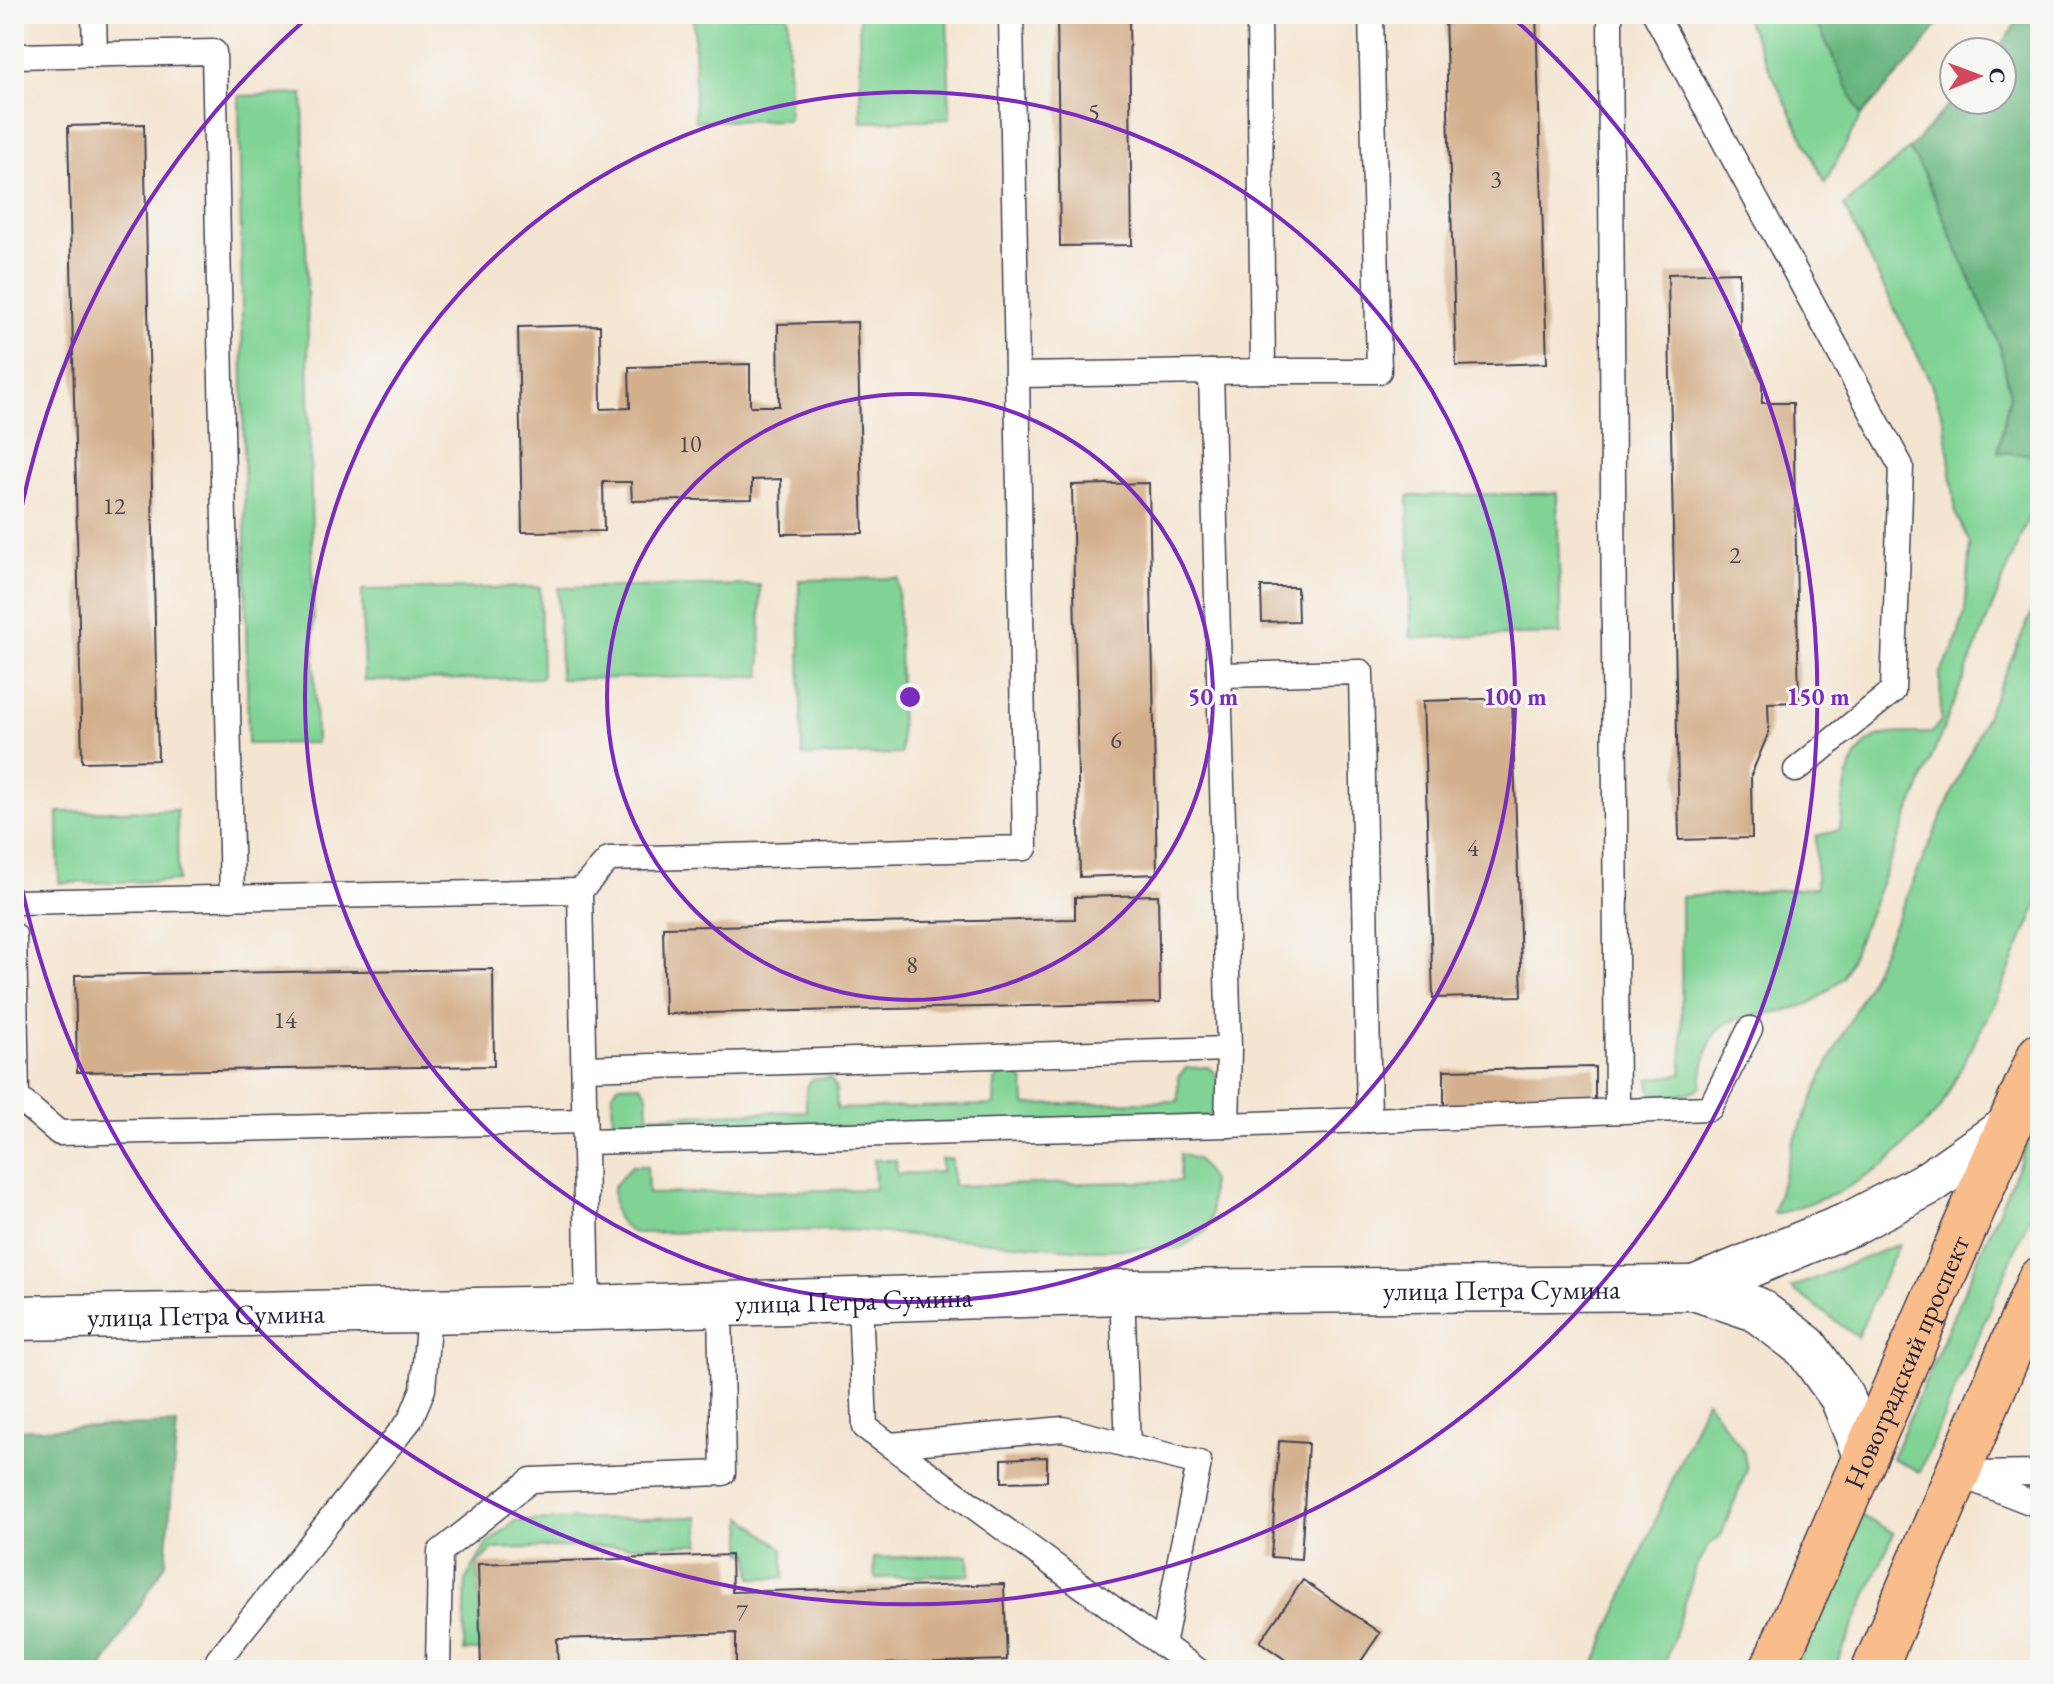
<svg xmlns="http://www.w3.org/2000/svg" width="2054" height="1684" viewBox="0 0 2054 1684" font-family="'EB Garamond',serif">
<rect width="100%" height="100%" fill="#f6f6f2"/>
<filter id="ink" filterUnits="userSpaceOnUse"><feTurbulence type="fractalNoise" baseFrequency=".0125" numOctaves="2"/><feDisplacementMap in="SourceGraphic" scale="16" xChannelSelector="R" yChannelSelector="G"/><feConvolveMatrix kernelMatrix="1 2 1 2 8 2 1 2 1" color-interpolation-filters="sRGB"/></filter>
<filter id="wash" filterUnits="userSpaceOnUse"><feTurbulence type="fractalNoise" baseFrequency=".006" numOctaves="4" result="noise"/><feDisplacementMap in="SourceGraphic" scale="32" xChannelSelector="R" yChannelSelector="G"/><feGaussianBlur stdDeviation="1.8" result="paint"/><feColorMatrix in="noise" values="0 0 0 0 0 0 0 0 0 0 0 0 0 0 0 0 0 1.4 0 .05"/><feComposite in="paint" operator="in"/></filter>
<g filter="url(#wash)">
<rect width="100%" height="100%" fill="#f4e5d1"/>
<!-- green -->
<g fill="#80d395" stroke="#517a68" stroke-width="2">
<path d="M694,14H788L789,120L695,121Z"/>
<path d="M859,14H947L950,119L861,122Z"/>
<path d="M1743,14H1813L1861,116L1825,183Z"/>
<path d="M303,94L316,743L248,744L239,96Z"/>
<path d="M1909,149L1924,173L2000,347L2010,393L1998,451L2040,455V488L1843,978C1832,986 1820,999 1808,1004C1746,1027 1708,996 1701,1087C1683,1097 1669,1098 1650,1091L1649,1079L1682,1074L1681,897L1816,888V836L1840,830C1843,802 1845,753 1875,738C1889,731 1916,734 1932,733L1941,720L1940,673L1954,649L1965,612L1970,543L1956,515L1945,423L1930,381L1844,206Z"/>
<path d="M1557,493L1561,634L1411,638L1408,496Z"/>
<path d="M898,578L901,754L802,756L799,580Z"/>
<path d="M760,585L761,676L560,679L558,588Z"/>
<path d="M540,587L542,678L364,681L362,590Z"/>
<path d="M2040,594V898L1999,994L1940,1109L1885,1165L1838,1193L1784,1212L1773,1213L1792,1146L1824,1072L1867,986Z"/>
<path d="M177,810L178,881L59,883L58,812Z"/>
<path d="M1208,1067L1218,1076L1219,1104L1211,1116L630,1134L613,1121L612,1094L618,1085L641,1084L647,1093L648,1116L806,1111V1088L812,1079L830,1078L836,1087L837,1109L994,1105L995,1082L1000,1073H1016L1024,1082L1025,1105L1178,1101V1077L1186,1068Z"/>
<path d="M2040,1115V1192L1920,1472L1892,1458Z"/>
<path d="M1180,1154L1197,1159L1206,1171L1211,1182V1218L1206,1231L1181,1248L1088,1250L849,1230L635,1233C612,1224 614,1208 613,1187L632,1166H647L648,1194L875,1189L874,1160H896L897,1174L941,1172V1159H952L953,1186L1180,1181Z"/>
<path d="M1899,1244L1857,1337L1791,1288Z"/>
<path d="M1706,1400L1743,1450L1747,1470L1721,1535L1710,1544L1696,1567L1663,1670H1592Z"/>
<path d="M1860,1515L1894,1533L1834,1670H1795Z"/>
<path d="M698,1517L700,1544L493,1549L478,1564L481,1651H464L466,1579L487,1544L515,1521Z"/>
<path d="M743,1517L783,1549L784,1578H752L750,1553H743Z"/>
<path d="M969,1555L970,1575L875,1578L874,1558Z"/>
</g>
<!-- forest -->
<g fill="#68b57e" stroke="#456c5c" stroke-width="2">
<path d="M1813,14H1945L1917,54L1861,116Z"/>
<path d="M2022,14H2040V455L1998,452L2010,393L2000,347L1924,173L1909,149L1954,99L2002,100V52H1997Z"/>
<path d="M177,1424L166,1563L101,1670H14V1430Z"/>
</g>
<g id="blocks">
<!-- building -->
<g fill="#d3af8b">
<path d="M1057,14H1129L1132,245L1060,246Z"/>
<path d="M1445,14H1536L1547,363L1456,366Z"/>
<path d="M144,124L158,760L82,762L68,126Z"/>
<path d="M1739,272L1740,335L1762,380V403H1793L1799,702L1768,703L1769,732L1751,775L1752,838L1679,840L1668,274Z"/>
<path d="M857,322L863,533L782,534L781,479L752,480V499L632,501L631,482H603L604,531L522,532L518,327L600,325L601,409L630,408L629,367L750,364V406H779L778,324Z"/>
<path d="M1149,483L1157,874L1080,877L1072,485Z"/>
<path d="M1261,587H1297L1298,621L1262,622Z"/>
<path d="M1512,698L1522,996L1433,998L1423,701Z"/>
<path d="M1158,895L1160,1003L665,1014L663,927L1075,919V897Z"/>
<path d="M493,969L494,1066L77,1072L75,975Z"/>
<path d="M1595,1067V1103L1444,1107V1070Z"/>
<path d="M1279,1441L1308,1443L1301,1559L1271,1557Z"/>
<path d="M1047,1457V1481L1002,1482V1459Z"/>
<path d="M731,1555L732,1592L1004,1584L1007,1660L736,1668V1633L557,1639L558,1670H481L478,1564Z"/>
<path d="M1303,1580L1380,1633L1355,1670H1300L1260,1642Z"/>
</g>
</g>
</g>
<g filter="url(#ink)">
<use href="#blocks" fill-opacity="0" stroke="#423f52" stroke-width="2"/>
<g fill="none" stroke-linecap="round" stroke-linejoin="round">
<defs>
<g id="lane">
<path d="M94,14L95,55"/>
<path d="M1610,14L1617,1111"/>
<path d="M1655,14L1901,466L1893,691L1796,770"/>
<path d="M14,56L214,52L232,898"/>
<path d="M1263,371H1379L1371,14"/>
<path d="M1211,372L1263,371L1259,14"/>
<path d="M1219,675L1361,672L1369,1120"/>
<path d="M14,902L580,891"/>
<path d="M14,935L17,1097L59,1133L584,1121"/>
<path d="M584,1068L1229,1049"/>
<path d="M1227,1125L1710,1108L1750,1029"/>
<path d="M585,1142L1227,1125L1229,1049L1211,372L1017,375L1011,14"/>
<path d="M1122,1292L1128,1446"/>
<path d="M860,1300L865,1427L1197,1670"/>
<path d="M588,1308L580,891L609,859L1025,848L1017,375"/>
<path d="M891,1445L1063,1429L1199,1463L1163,1645"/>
<path d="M1958,1474L2040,1506"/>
<path d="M1973,1474L2040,1473"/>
<path d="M218,1660L410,1420L423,1389L429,1311"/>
<path d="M438,1670L440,1552L531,1480L723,1473L720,1304"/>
</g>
<g id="street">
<path id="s1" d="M14,1318L588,1308L1122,1292L1694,1288"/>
<path d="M1865,1455L1842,1397L1806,1347L1756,1309L1694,1288L1850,1224L1930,1182L2009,1127"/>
</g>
<g id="primary">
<path id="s2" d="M1772,1670L2040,1055"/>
<path d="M1874,1670L2040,1279"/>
</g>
</defs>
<!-- lane casing -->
<use href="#lane" stroke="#423f52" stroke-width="27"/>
<!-- street casing -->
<use href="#street" stroke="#423f52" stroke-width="47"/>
<!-- primary casing -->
<use href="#primary" stroke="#423f52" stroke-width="47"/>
<!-- lane -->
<use href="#lane" stroke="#fff" stroke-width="24"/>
<!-- street -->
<use href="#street" stroke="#fff" stroke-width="44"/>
<!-- primary -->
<use href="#primary" stroke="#f9bc8b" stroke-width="44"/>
</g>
</g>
<!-- distance rings -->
<g fill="none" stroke="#7b2cbf" stroke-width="4">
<circle cx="910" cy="697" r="303"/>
<circle cx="910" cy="697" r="605"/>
<path d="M14 547A908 908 0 0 1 308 17M1512 17A908 908 0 1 1 14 847"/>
</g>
<g text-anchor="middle" stroke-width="6" stroke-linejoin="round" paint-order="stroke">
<!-- number labels -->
<g font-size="24" fill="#4e454f">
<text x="1094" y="120">5</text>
<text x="1496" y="187">3</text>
<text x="690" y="452">10</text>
<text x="114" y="514">12</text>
<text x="1735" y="563">2</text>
<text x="1116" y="748">6</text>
<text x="1473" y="856">4</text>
<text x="912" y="973">8</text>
<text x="285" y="1028">14</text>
<text x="742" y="1621">7</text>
</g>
<!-- street labels -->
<g font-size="28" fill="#22223b" stroke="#f6f6f2">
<text dy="10" stroke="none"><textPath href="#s1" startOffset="1488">улица Петра Сумина</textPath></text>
<text dy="10" stroke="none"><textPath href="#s1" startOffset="840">улица Петра Сумина</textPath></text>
<text dy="10" stroke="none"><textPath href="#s1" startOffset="192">улица Петра Сумина</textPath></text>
<text dy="10" stroke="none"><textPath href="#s2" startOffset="336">Новоградский проспект</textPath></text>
</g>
</g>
<circle cx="910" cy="697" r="12" fill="#7b2cbf" stroke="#f6f6f2" stroke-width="4"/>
<g font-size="24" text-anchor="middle" font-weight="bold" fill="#7b2cbf" stroke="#f6f6f2" stroke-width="6" stroke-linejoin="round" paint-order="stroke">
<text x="1213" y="705">50 m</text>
<text x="1515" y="705">100 m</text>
<text x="1818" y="705">150 m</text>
</g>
<!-- margin -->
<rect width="2054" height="1684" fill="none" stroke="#f6f6f2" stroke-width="48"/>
<!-- north arrow -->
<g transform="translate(1978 76) rotate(89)"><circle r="38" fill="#f6f6f2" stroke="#a1a1a9" stroke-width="2"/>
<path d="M0-6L14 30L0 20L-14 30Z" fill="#d1495b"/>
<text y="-12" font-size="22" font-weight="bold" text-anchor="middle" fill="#22223b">С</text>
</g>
</svg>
